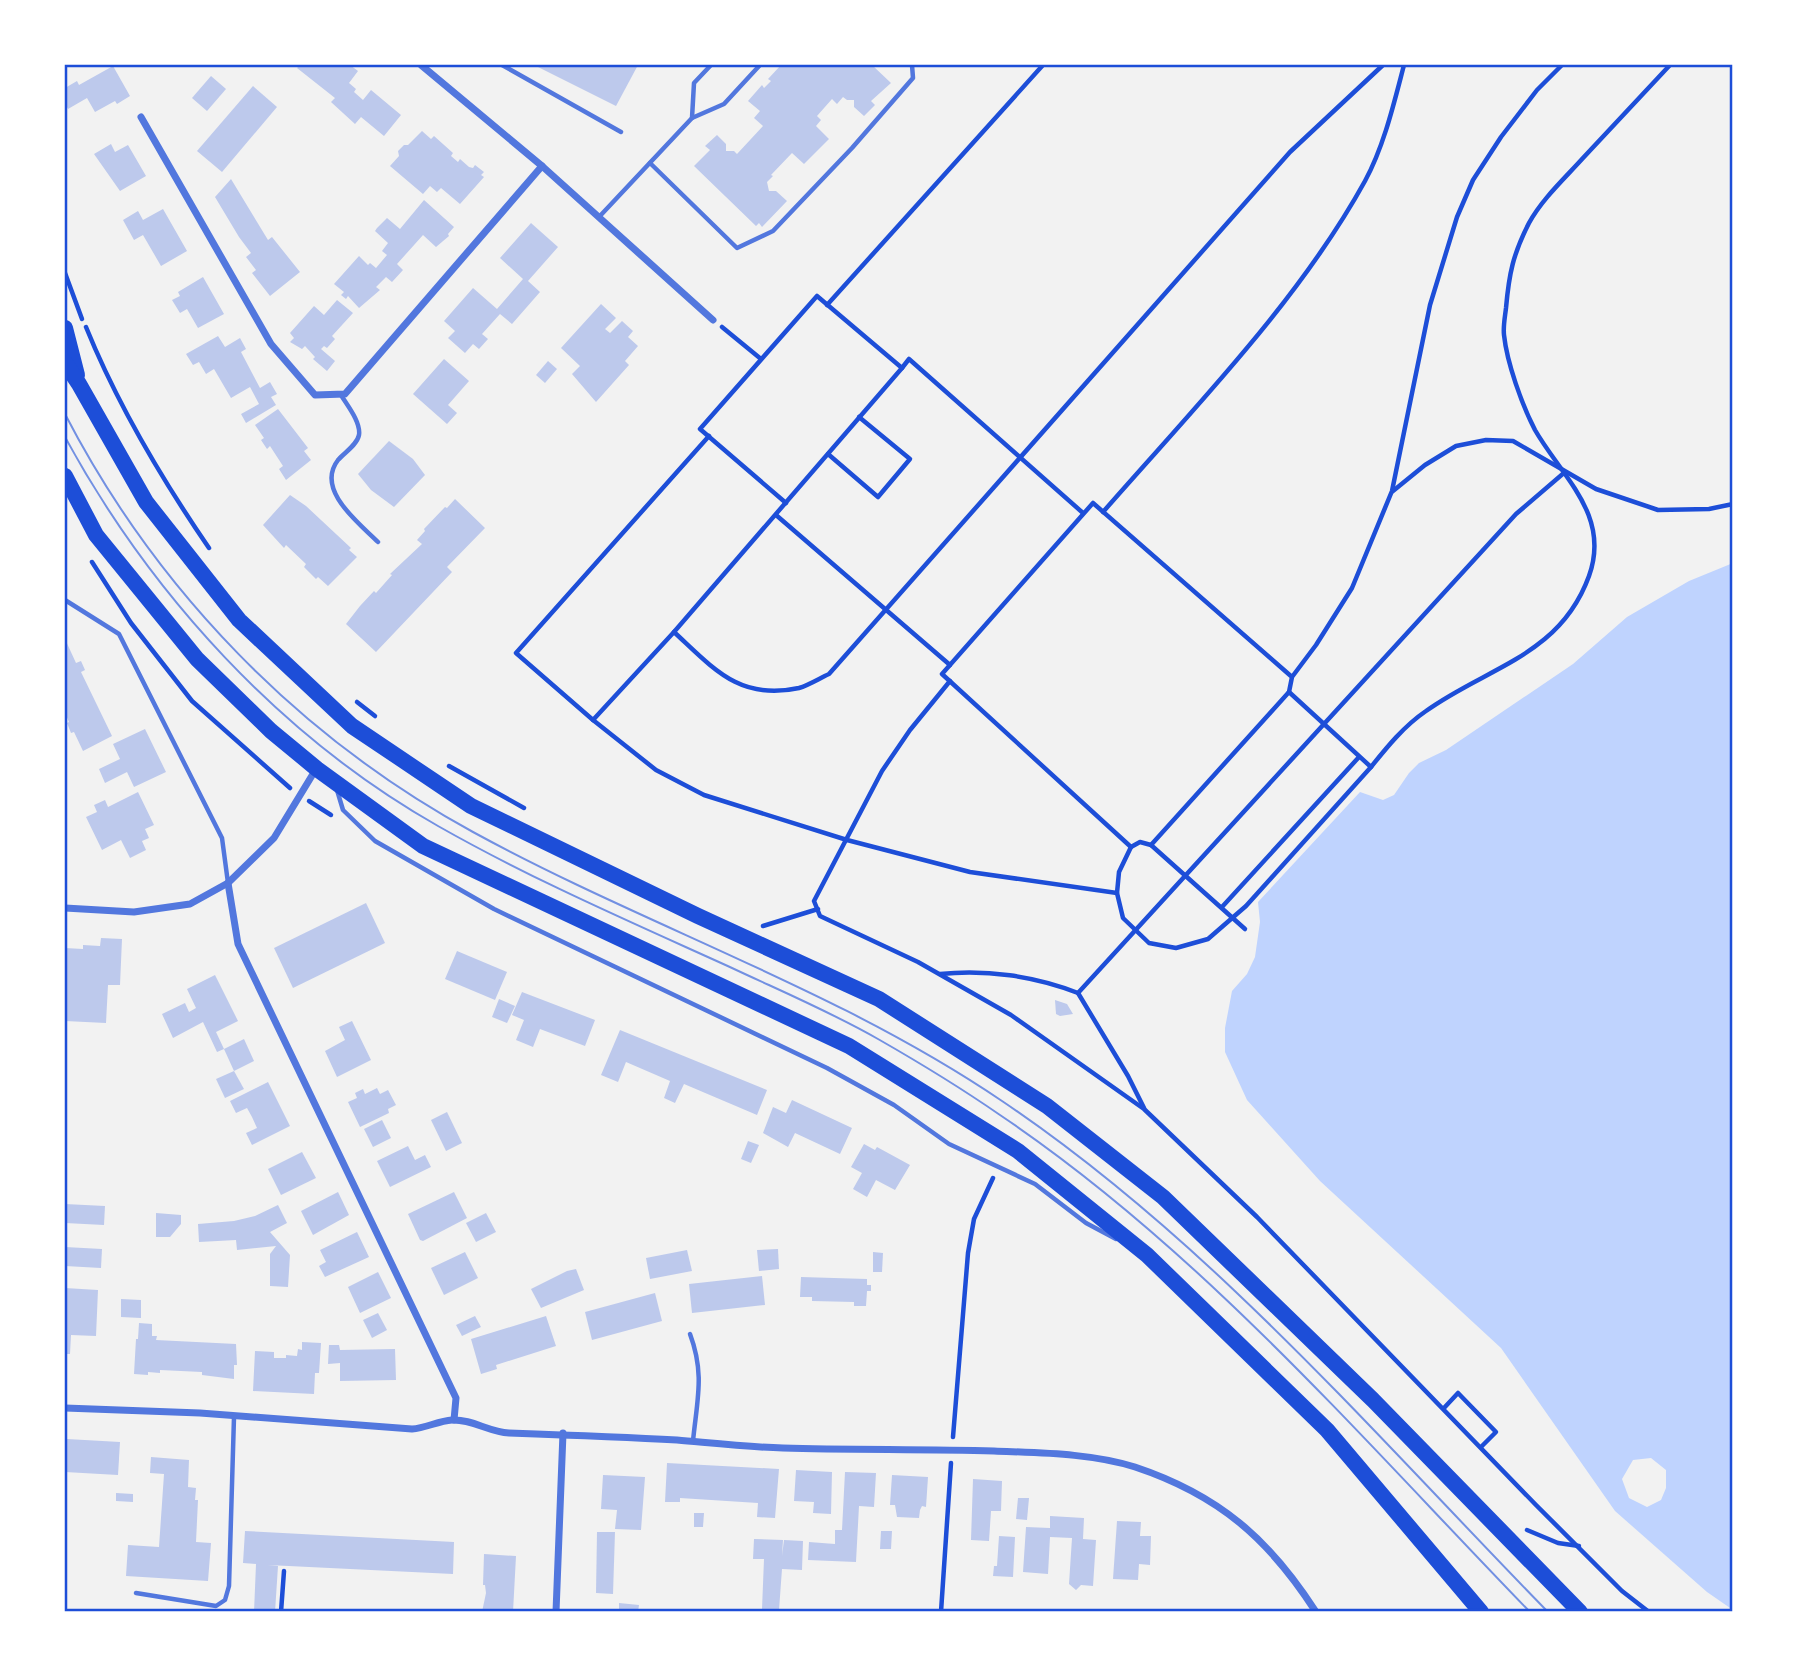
<svg xmlns="http://www.w3.org/2000/svg" width="1798" height="1677" viewBox="0 0 1798 1677" font-family="Commissioner,sans-serif">
<rect width="100%" height="100%" fill="#f2f2f2"/>
<!-- water -->
<path fill="#bfd3fe" fill-rule="evenodd" d="M1733,563V1610L1707,1592L1615,1511L1501,1348L1320,1181L1247,1100L1225,1052V1028L1232,991L1247,974L1255,957L1260,922L1258,902L1360,792L1383,800L1394,795L1409,773L1419,763L1446,750L1573,664L1627,617L1689,581ZM1651,1458L1666,1470V1488L1661,1500L1647,1507L1629,1498L1622,1479L1633,1460Z"/>
<!-- building -->
<g fill="#bdc9ec">
<path d="M300,65H350L358,71L349,83L356,89L354,92L363,100L371,90L401,115L384,136L361,117L355,124L331,102L335,98L297,68Z"/>
<path d="M534,65H638L616,106Z"/>
<path d="M781,65H872L891,83L871,101L875,105L864,116L854,107V100H847L843,97L837,104L832,99L817,116L821,120L816,126L829,139L804,164L792,153L771,175L773,176L767,182L769,191H776L787,201L762,227L759,223L756,226L694,166L710,150L705,146L717,135L726,144V151H734L737,154L763,126L754,118L760,111L748,101L762,85L764,88L771,81L768,79Z"/>
<path d="M113,66L130,96L117,104L115,101L95,112L87,98L68,109L65,103V88L77,81L79,85Z"/>
<path d="M211,76L226,89L207,111L192,98Z"/>
<path d="M253,86L277,107L222,172L197,151Z"/>
<path d="M422,131L431,139L434,136L453,153L451,156L458,162L460,159L469,167L473,168L475,165L484,172L481,175L484,177L460,204L441,188L437,192L430,186L423,194L390,166L399,156L398,151L404,145H408Z"/>
<path d="M111,144L115,152L128,145L146,176L120,191L94,154Z"/>
<path d="M231,179L268,240L272,237L300,272L270,296L252,273L256,270L246,257L251,253L239,237L215,197Z"/>
<path d="M424,200L454,227L448,234L449,236L436,247L423,235L397,264L403,270L392,282L386,277L376,287L380,290L359,308L348,296L346,299L341,295L344,292L334,284L359,256L368,265L370,263L376,268L387,255L382,251L388,243L375,231L377,228L387,218L400,229Z"/>
<path d="M163,209L187,251L161,266L143,235L134,240L123,220L138,211L143,220Z"/>
<path d="M531,223L558,247L528,281L540,292L512,324L500,314L482,334L488,339L479,349L473,344L465,353L448,338L455,331L444,321L473,288L497,309L523,279L500,258Z"/>
<path d="M203,277L224,314L198,328L187,309L180,313L172,300L180,296L178,292Z"/>
<path d="M337,300L353,313L332,336L335,339L327,348L324,346L321,349L335,361L327,371L313,359L315,357L305,346L302,349L290,342L294,338L290,333L314,306L324,315Z"/>
<path d="M601,304L616,318L605,329L610,333L622,321L633,331L628,337L638,346L625,361L629,365L596,402L572,374L580,366L561,348Z"/>
<path d="M218,336L225,347L240,338L246,349L241,352L260,388L270,382L277,394L271,397L276,405L246,423L241,414L259,404L250,387L231,398L214,369L206,374L199,362L193,365L186,354Z"/>
<path d="M444,359L469,381L448,405L457,413L447,424L413,394Z"/>
<path d="M548,361L557,369L545,383L536,375Z"/>
<path d="M278,409L308,448L304,451L311,460L286,480L279,469L283,466L270,446L267,449L261,440L264,438L255,425Z"/>
<path d="M389,441L413,459L425,475L394,507L371,490L358,474Z"/>
<path d="M290,495L306,506L351,548L349,550L357,557L328,586L318,577L316,579L304,567L306,564L286,545L284,548L263,525Z"/>
<path d="M455,499L485,528L447,567L452,572L376,652L346,624L360,606L374,591L376,593L392,575L390,574L422,544L417,540L425,531L424,529L445,507L447,508Z"/>
<path d="M65,639L76,663L81,661L85,670L81,672L112,736L83,751L74,732L71,733L67,723L69,722L65,713Z"/>
<path d="M145,729L166,772L134,787L127,772L105,783L99,769L120,759L113,744Z"/>
<path d="M138,792L154,825L145,829L149,838L142,841L146,850L130,858L121,840L102,850L86,817L97,812L94,805L105,800L108,807Z"/>
<path d="M366,903L385,943L293,988L274,948Z"/>
<path d="M101,938L122,939L120,985H108L106,1023L65,1021V948L83,949V945L100,946Z"/>
<path d="M457,951L507,972L495,1000L445,979Z"/>
<path d="M215,975L238,1021L216,1032L224,1049L217,1052L203,1022L173,1038L162,1014L185,1003L189,1012L196,1008L187,989Z"/>
<path d="M522,992L595,1020L585,1046L540,1029L533,1047L516,1040L524,1020L512,1015Z"/>
<path d="M499,999L515,1006L507,1023L492,1017Z"/>
<path d="M1055,1000L1067,1004L1073,1014L1060,1016L1056,1014Z"/>
<path d="M352,1021L371,1060L337,1077L325,1051L345,1040L339,1027Z"/>
<path d="M620,1030L767,1090L757,1115L684,1084L675,1103L664,1098L670,1081L626,1062L618,1082L601,1075Z"/>
<path d="M244,1039L254,1061L234,1071L224,1049Z"/>
<path d="M234,1071L244,1089L225,1098L216,1079Z"/>
<path d="M268,1082L290,1126L252,1145L246,1133L257,1128L252,1117L247,1108L236,1113L230,1101Z"/>
<path d="M377,1088L380,1094L388,1090L396,1105L388,1109L389,1113L360,1127L348,1102L357,1098L355,1093L363,1089L365,1094Z"/>
<path d="M792,1100L852,1128L840,1154L795,1133L788,1147L763,1133L773,1107L786,1113Z"/>
<path d="M447,1112L462,1143L446,1151L431,1120Z"/>
<path d="M382,1120L391,1138L373,1147L364,1129Z"/>
<path d="M748,1141L759,1145L751,1163L741,1159Z"/>
<path d="M864,1144L875,1150L877,1147L910,1165L895,1190L876,1180L867,1197L853,1189L862,1173L851,1167Z"/>
<path d="M408,1146L415,1160L425,1155L431,1167L390,1187L377,1161Z"/>
<path d="M302,1152L316,1178L281,1195L268,1169Z"/>
<path d="M338,1192L349,1215L313,1235L301,1211Z"/>
<path d="M454,1192L467,1218L423,1241L420,1240L408,1214Z"/>
<path d="M65,1204L105,1206L104,1225L65,1223Z"/>
<path d="M278,1205L287,1223L270,1232L290,1255L288,1287L270,1286V1254L276,1246L237,1250L236,1240L199,1242L198,1224L234,1221L255,1216Z"/>
<path d="M156,1213L181,1215V1224L170,1237H156Z"/>
<path d="M486,1213L496,1232L476,1242L466,1223Z"/>
<path d="M357,1232L369,1257L325,1277L319,1266L326,1262L320,1250Z"/>
<path d="M65,1247L102,1249L101,1268L65,1266Z"/>
<path d="M778,1249L779,1269L759,1271L757,1250Z"/>
<path d="M687,1250L692,1271L650,1279L646,1258Z"/>
<path d="M465,1252L478,1278L444,1295L431,1268Z"/>
<path d="M873,1252L883,1253L882,1272H873Z"/>
<path d="M576,1269L584,1290L541,1308L531,1289L567,1271Z"/>
<path d="M378,1272L391,1298L360,1313L348,1287Z"/>
<path d="M762,1276L765,1305L692,1313L689,1284Z"/>
<path d="M801,1277L867,1279V1285H871V1291H867L866,1306H854V1302L812,1301V1297H800Z"/>
<path d="M65,1288L98,1290L96,1336L71,1335L70,1354H65Z"/>
<path d="M655,1293L662,1321L592,1340L585,1312Z"/>
<path d="M121,1299L141,1300V1318L121,1317Z"/>
<path d="M378,1313L387,1330L372,1338L363,1320Z"/>
<path d="M475,1316L481,1327L462,1336L456,1325Z"/>
<path d="M546,1316L556,1346L496,1365L497,1369L481,1374L471,1339Z"/>
<path d="M139,1323L152,1324V1336H157L156,1340L236,1344L237,1365H234V1379L202,1375V1372L160,1370V1373L148,1372V1375L134,1374L136,1339H138Z"/>
<path d="M302,1342L321,1343L319,1373H315L314,1394L253,1391L255,1351L274,1352V1358H286V1355L297,1356L298,1349L302,1350Z"/>
<path d="M329,1345H339L340,1350L395,1349L396,1380L340,1381V1363L328,1364Z"/>
<path d="M67,1439L120,1442L118,1475L65,1472Z"/>
<path d="M151,1457L189,1460L188,1487L196,1488L195,1500H198L196,1542L211,1543L208,1581L126,1576L128,1545L159,1547L164,1474L150,1473Z"/>
<path d="M667,1463L779,1469L775,1518L757,1517L758,1503L680,1498V1502H665Z"/>
<path d="M796,1470L832,1472L831,1514L813,1513L814,1502L794,1501Z"/>
<path d="M845,1472L876,1473L874,1507L859,1506L856,1562L808,1560L809,1542L835,1544V1530H842Z"/>
<path d="M603,1475L645,1477L641,1530L615,1529L617,1510L601,1509Z"/>
<path d="M892,1475L928,1477L926,1507L922,1506L920,1510L919,1518L897,1517L895,1505H890Z"/>
<path d="M973,1479L1002,1481L1001,1511H991L989,1541L971,1540Z"/>
<path d="M116,1493L133,1494V1502L116,1501Z"/>
<path d="M1018,1498H1029L1027,1520L1016,1519Z"/>
<path d="M694,1513H704L703,1527H694Z"/>
<path d="M1050,1516L1084,1518L1083,1539L1096,1540L1093,1586L1081,1585L1076,1590L1069,1584L1072,1538L1050,1537L1048,1574L1023,1572L1026,1527L1050,1528Z"/>
<path d="M1117,1521L1141,1522L1140,1536H1151L1150,1565L1139,1564L1138,1580L1113,1579Z"/>
<path d="M245,1531L454,1542L453,1574L268,1565L278,1566L275,1612H254L256,1564L243,1563Z"/>
<path d="M881,1531H892L891,1549H880Z"/>
<path d="M597,1532H615L613,1594L596,1593Z"/>
<path d="M999,1536L1015,1537L1013,1577L993,1576L994,1566H997Z"/>
<path d="M754,1539L783,1540L782,1556L784,1540L803,1541L802,1570L782,1569L779,1610L762,1609L764,1559H753Z"/>
<path d="M484,1554L516,1556L513,1612H482L486,1593L485,1585H483Z"/>
<path d="M619,1603L639,1605L638,1612H619Z"/>
</g>
<g fill="none" stroke-linecap="round" stroke-linejoin="round">
<!-- path -->
<g stroke="#1d4ed8" stroke-width="4.5">
<path d="M65,273L82,319"/>
<path d="M827,305L1043,65"/>
<path d="M86,327C118,406 161,478 209,548"/>
<path d="M722,327L761,359"/>
<path d="M902,368L674,632C714,669 740,701 799,688C809,685 820,678 829,674L1290,152L1383,65"/>
<path d="M828,454L878,497L910,459L859,417"/>
<path d="M1393,491L1425,465L1456,446L1486,440L1513,441L1596,489L1658,510L1709,509L1733,504"/>
<path d="M786,503L700,429L817,296L902,368L909,359L1083,513"/>
<path d="M1103,512C1193,409 1299,301 1365,181C1384,146 1394,103 1404,65"/>
<path d="M776,515L950,665"/>
<path d="M92,562L131,623L192,701L290,788"/>
<path d="M674,632L593,720L656,770L704,795L847,840L970,872L1117,893"/>
<path d="M1292,677L1093,503L942,674L1131,847L1140,842L1151,845L1289,692L1292,677L1316,645L1352,588L1392,491L1430,305L1457,217L1473,180L1501,137L1537,90L1562,65"/>
<path d="M950,681L910,730L882,771L814,901L820,916L918,962L1011,1015L1144,1109L1257,1217L1536,1505L1622,1591L1649,1612"/>
<path d="M1289,692L1371,767C1387,747 1404,726 1426,711C1487,667 1560,656 1589,576C1611,515 1562,477 1535,430C1522,405 1507,363 1504,335C1503,326 1505,317 1506,308C1509,274 1513,254 1529,223C1542,199 1565,178 1583,158C1612,127 1641,96 1670,65"/>
<path d="M357,702L375,716"/>
<path d="M593,720L516,653L709,436"/>
<path d="M449,766L524,808"/>
<path d="M309,801L331,815"/>
<path d="M1151,845L1245,929"/>
<path d="M1131,847L1119,872L1117,893L1123,918L1149,943L1176,948L1208,939L1246,906L1371,767"/>
<path d="M1222,907L1359,757"/>
<path d="M763,926L818,909"/>
<path d="M940,974C985,969 1035,976 1078,993"/>
<path d="M1144,1108L1128,1076L1078,993L1516,514L1565,472"/>
<path d="M1444,1408L1458,1393L1496,1432L1481,1447"/>
<path d="M953,1437L968,1253L974,1219L993,1178"/>
<path d="M1527,1530L1558,1543L1579,1546"/>
<path d="M281,1612L284,1571"/>
<path d="M941,1612L951,1463"/>
</g>
<!-- service -->
<g stroke="#5277de" stroke-width="4.5">
<path d="M502,65L621,132"/>
<path d="M692,118L724,104L760,65"/>
<path d="M650,163L737,248L773,231L852,148L913,78L912,65"/>
<path d="M599,217L692,118L694,83L711,65"/>
<path d="M341,395C347,405 361,422 359,435C357,445 344,453 338,460C315,490 359,523 378,542"/>
<path d="M65,600L119,634L222,838L228,883"/>
<path d="M337,790L343,810L375,841L494,909L827,1068L894,1105L949,1144L1035,1184L1086,1223L1116,1239"/>
<path d="M690,1334C705,1374 697,1400 693,1441"/>
<path d="M136,1593L216,1606L225,1600L229,1586L234,1417"/>
</g>
<!-- minor -->
<g stroke="#5277de" stroke-width="7">
<path d="M421,65L542,166L713,320"/>
<path d="M141,117L271,344L315,395L345,394L542,166"/>
<path d="M228,883L238,944L456,1398L454,1420"/>
<path d="M65,908L134,912L190,904L228,883L274,838L316,769"/>
<path d="M65,1408L200,1413L412,1429C426,1428 438,1421 452,1420C472,1419 489,1432 509,1433C565,1435 621,1437 677,1440C712,1443 748,1447 783,1448C853,1450 923,1449 994,1451C1040,1453 1090,1453 1135,1467C1219,1495 1269,1539 1316,1612"/>
<path d="M556,1612L563,1433"/>
</g>
<!-- primary -->
<g stroke="#1d4ed8" stroke-width="16">
<path d="M65,328L77,375"/>
<path d="M65,363L79,384L146,502L239,620L352,726L471,806L698,916L879,999L1047,1106L1163,1197L1373,1400L1580,1612"/>
<path d="M65,476L96,535L197,659L271,731L317,769L423,846L849,1046L1018,1151L1147,1255L1327,1430L1481,1612"/>
</g>
<!-- tram -->
<g stroke="#7290e2" stroke-width="2">
<path d="M65,414C156,590 299,737 473,832C647,927 837,989 1002,1101C1210,1241 1374,1434 1548,1612"/>
<path d="M65,437C151,595 281,737 438,826C533,880 633,923 732,968C781,991 831,1012 878,1039C920,1063 961,1088 1000,1115C1202,1251 1362,1439 1530,1612"/>
</g>
</g>
<!-- border -->
<rect width="1798" height="1677" fill="none" stroke="#ffffff" stroke-width="133"/>
<rect x="66" y="66" width="1665" height="1544" fill="none" stroke="#1d4ed8" stroke-width="2.5"/>
</svg>
